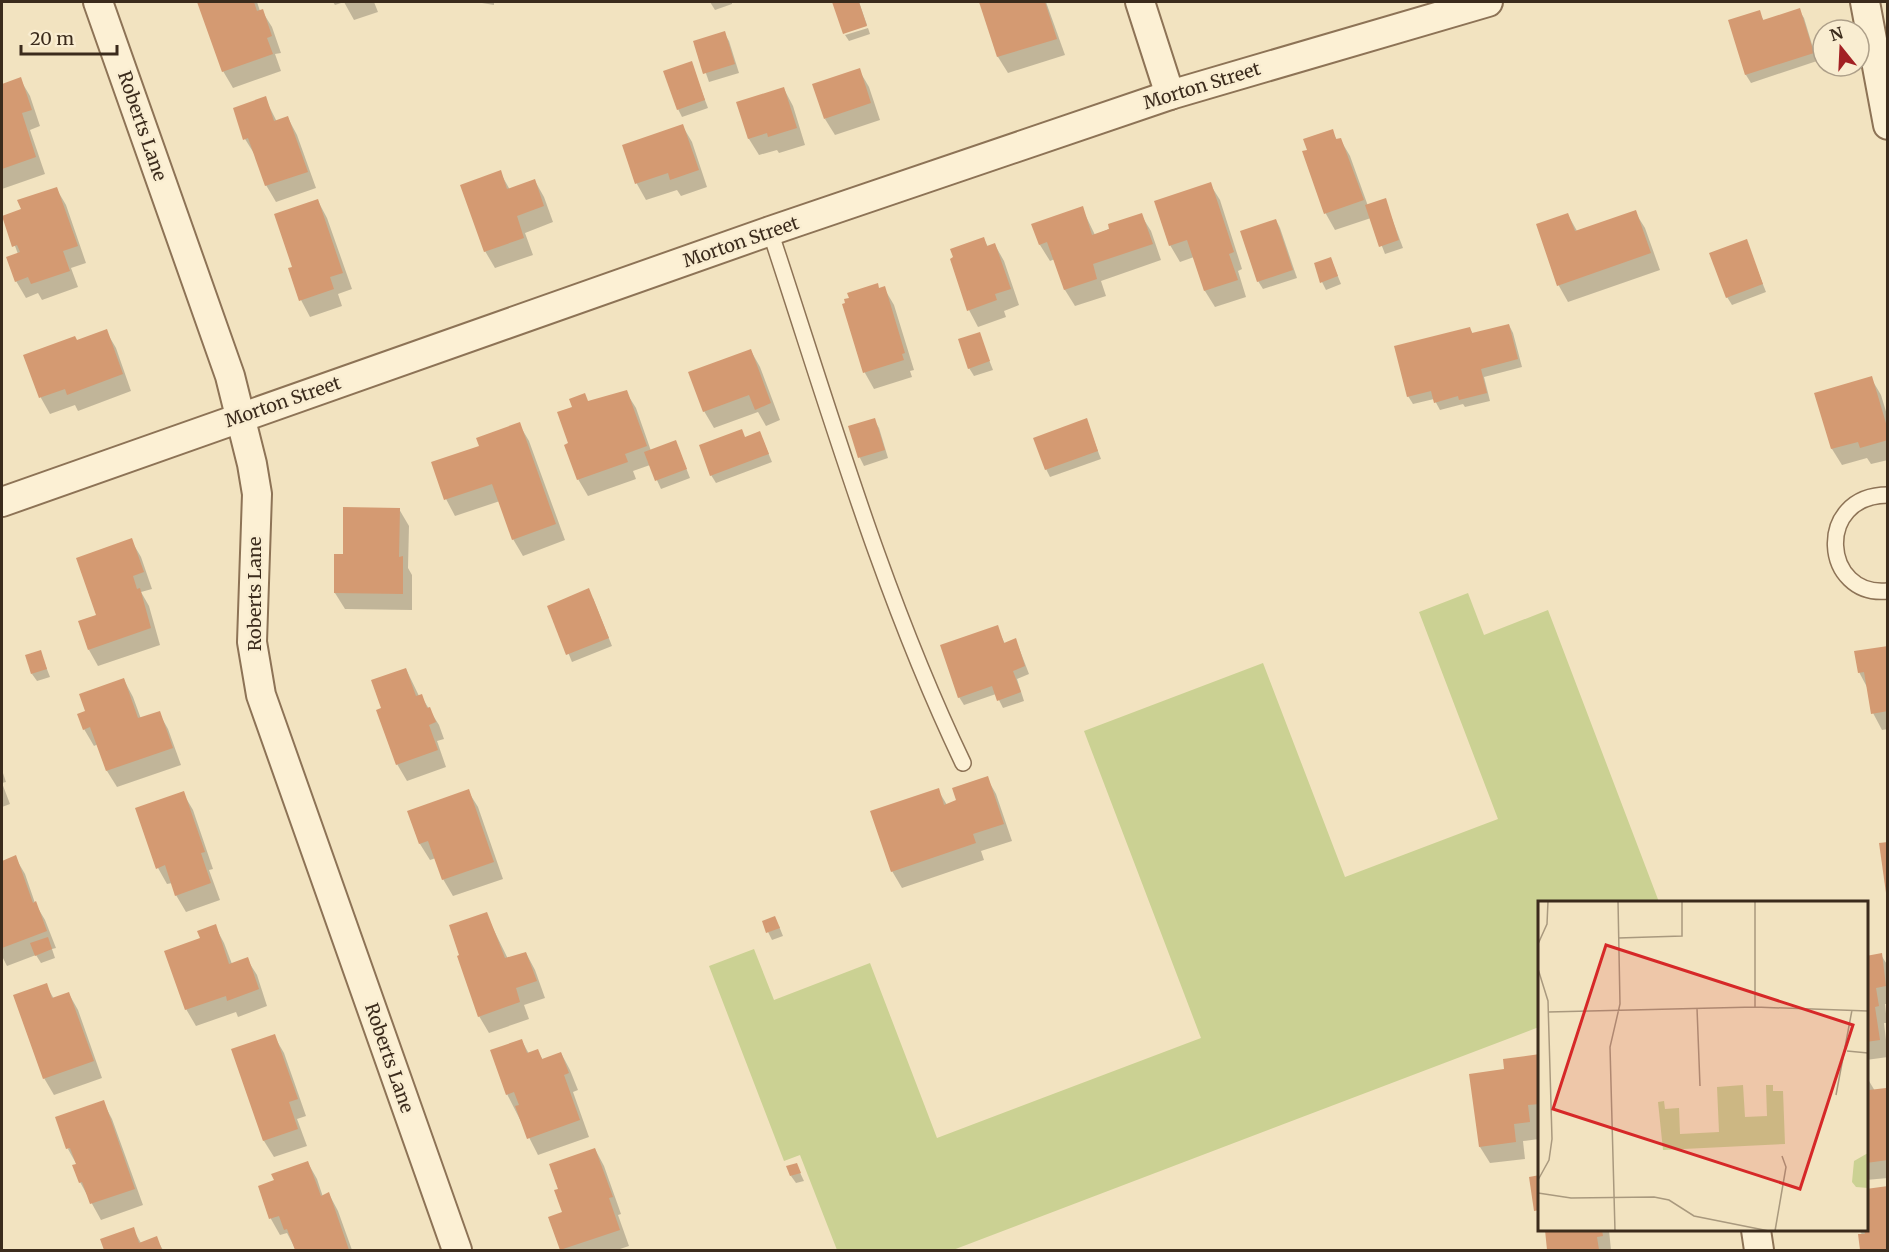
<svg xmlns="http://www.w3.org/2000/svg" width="1889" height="1252" viewBox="0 0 1889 1252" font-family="Merriweather,serif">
<rect width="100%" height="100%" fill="#f2e3c0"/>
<!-- green -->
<path fill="#cbd193" d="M1468,593L1484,635L1548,610L1659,902H1540L1539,1027L953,1250H837L800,1155L784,1161L709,966L754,949L774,1000L870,963L937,1138L1201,1038L1084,731L1263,663L1345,877L1498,819L1419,612Z"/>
<!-- shadow -->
<g fill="#0003">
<path d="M199,2H257L260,11H262L272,27L281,53L275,54L281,71L233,88L223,71Z"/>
<path d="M333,2H374L378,12L354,20L344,2L335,5Z"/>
<path d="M476,2H494V5Z"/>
<path d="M710,2H732V4L715,10Z"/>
<path d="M834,2H859L867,25L844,32Z"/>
<path d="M981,2H1046L1065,55L1008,73L998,57Z"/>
<path d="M1799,10L1804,18L1817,61L1751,83L1746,75L1730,21L1759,12L1764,21Z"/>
<path d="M868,28L870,34L849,41L845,35Z"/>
<path d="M724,33L729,41L739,73L709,82L695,42Z"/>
<path d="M691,63L708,108L682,117L678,109Z"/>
<path d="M859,70L869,87L880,120L835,135L825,119Z"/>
<path d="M20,79L30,96L40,126L30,130L45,174L2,189V86Z"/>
<path d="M784,89L793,106L805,145L779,153L777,150L759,155L749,139L738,103Z"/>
<path d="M265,98L277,122L288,118L297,135L316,188L276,202L266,185L255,155L245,139Z"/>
<path d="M682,125L692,142L707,187L681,196L677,190L646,200L637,184L624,146Z"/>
<path d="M1332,131L1337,140L1340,139L1350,156L1368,206L1385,200L1403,248L1385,254L1371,218L1335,230L1326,214L1304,152L1309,151Z"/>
<path d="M500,172L510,190L535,181L544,197L553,222L525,233L533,255L495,268L485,251Z"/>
<path d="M1210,184L1220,200L1242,269L1238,271L1246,297L1215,307L1205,291L1194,257L1180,262L1170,245Z"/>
<path d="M56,188L66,205L86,263L71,268L78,287L42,300L38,293L26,298L16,281L18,254L4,217L23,210Z"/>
<path d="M318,201L327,218L352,289L338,294L342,306L310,317L301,300L294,268Z"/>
<path d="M1082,208L1095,235L1141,215L1151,231L1161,260L1101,281L1106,296L1075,306L1065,290L1055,259L1050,261L1040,245L1033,225Z"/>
<path d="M1635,212L1645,228L1660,270L1568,302L1559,286L1538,225L1568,215L1577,231Z"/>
<path d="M1276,220L1280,228L1297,278L1263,289L1258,281Z"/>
<path d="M984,239L988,247L995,245L1004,261L1019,305L1004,311L1006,317L978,327L969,310Z"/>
<path d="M1746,241L1766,292L1732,305L1727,297Z"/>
<path d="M1331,259L1341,284L1326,290L1322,282Z"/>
<path d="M884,288L894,305L914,370L910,371L912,377L874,389L865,373L844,305Z"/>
<path d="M1509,325L1513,333L1522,367L1484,377L1490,401L1465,407L1463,404L1440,410L1434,399L1413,404L1408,396L1470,329L1473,334Z"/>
<path d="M106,331L116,348L131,391L78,411L75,405L50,414L41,398L25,356L77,342Z"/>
<path d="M979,334L993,370L974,376L969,368Z"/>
<path d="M751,351L760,367L780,420L766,426L758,412L714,428L704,411Z"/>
<path d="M1871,378L1881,395L1888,418V460L1871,464L1867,458L1842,465L1832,449L1816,394Z"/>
<path d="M626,392L636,408L651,451L676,442L690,478L661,489L650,465L633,471L636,479L588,496L578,479L570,444L589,403Z"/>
<path d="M874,420L879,428L888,458L864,466L860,458L850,427Z"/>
<path d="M1086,420L1101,459L1050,477L1046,469Z"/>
<path d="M519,424L529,441L565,540L523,556L513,539L500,501L455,516L446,499L433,463L481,447Z"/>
<path d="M760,433L772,462L716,483L711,475L746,438Z"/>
<path d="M399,509L409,526L408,568L412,575V610L345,609L335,593L344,555Z"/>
<path d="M131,540L141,557L152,589L141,592L149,606L160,645L98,666L89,650L98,616Z"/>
<path d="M593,598L612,646L572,662L549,606Z"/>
<path d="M997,627L1005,644L1015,640L1019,648L1029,674L1017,679L1024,701L1003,708L996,694L964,705L959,697Z"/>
<path d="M1888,647V729L1882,730L1873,713L1868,689L1859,672Z"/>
<path d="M40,651L50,677L37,681L32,674Z"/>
<path d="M406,669L419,696H421L439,725L444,739L437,741L446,767L407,781L397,764L383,709Z"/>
<path d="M124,680L133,697L141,719L159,713L168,729L181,765L117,787L107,771L98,744L94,746L84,729L87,712Z"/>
<path d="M2,770L6,782L2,783L10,804L2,807Z"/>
<path d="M987,778L996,794L1012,841L981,851L984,860L902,888L892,871L938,790L947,805L958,801Z"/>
<path d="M468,791L478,807L503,879L453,896L443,879L436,858L430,860L420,844L409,812Z"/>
<path d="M183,793L193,810L213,869L209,870L220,900L186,912L176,895L172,883L167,884L158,868Z"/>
<path d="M15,857L25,874L35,903L45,920L56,948L52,949L55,958L41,963L36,955L7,966L2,956V862Z"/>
<path d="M486,914L508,959L526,953L535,970L545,998L524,1005L529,1019L489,1033L479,1016Z"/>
<path d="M215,926L224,943L232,964L247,959L257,975L267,1006L238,1017L236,1012L196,1026L186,1009L202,939Z"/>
<path d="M779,926L783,936L772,940L768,932Z"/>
<path d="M1881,955L1888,966V1004H1885L1887,1023H1884L1888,1057L1866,1060V957Z"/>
<path d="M46,985L54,999L69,994L78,1010L102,1078L54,1095L44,1078Z"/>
<path d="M274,1036L284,1053L306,1116L297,1119L307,1146L274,1157L264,1141L233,1050Z"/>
<path d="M522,1041L529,1054L537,1050L543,1060L561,1053L570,1070L578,1090L573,1092L589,1137L538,1155L507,1094Z"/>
<path d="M1539,1056L1540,1121L1537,1122L1539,1139L1523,1141L1525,1159L1490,1163L1480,1147L1506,1070Z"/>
<path d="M1866,1076L1875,1091L1886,1089L1888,1092V1178L1866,1180Z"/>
<path d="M103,1102L112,1119L143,1205L101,1220L80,1182L77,1165L68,1149Z"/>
<path d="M595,1149L604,1166L621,1214L618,1215L629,1246L617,1250H562L550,1218L563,1213L560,1190Z"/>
<path d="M308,1163L317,1179L323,1197L329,1194L338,1211L352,1250H296L287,1233L280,1235L271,1219L260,1187L276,1181Z"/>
<path d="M796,1164L804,1181L796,1183L791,1176Z"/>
<path d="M1888,1188V1250H1861L1860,1236H1863L1859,1230H1866Z"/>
<path d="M133,1229L141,1243L156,1238L163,1250H106L102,1240Z"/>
<path d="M1546,1230H1609L1611,1250H1549Z"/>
</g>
<!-- building -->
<g fill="#d49a72">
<path d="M197,2H254L257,11L263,9L272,36L267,38L273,54L222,72Z"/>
<path d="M832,2H859L867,26L843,34Z"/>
<path d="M979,2H1045L1057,39L997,57Z"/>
<path d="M1800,8L1814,53L1745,75L1728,20L1760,10L1763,20Z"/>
<path d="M725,31L735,64L703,74L693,41Z"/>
<path d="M692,61L705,100L677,110L663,71Z"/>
<path d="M860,68L871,103L824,119L812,84Z"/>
<path d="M21,77L32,110L22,113L36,157L2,169V84Z"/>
<path d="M784,87L797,128L768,137L767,133L748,139L736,102Z"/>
<path d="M266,96L274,121L288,116L308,172L265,186L248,138L243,140L233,108Z"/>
<path d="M683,124L699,170L670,180L668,173L635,184L622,145Z"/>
<path d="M1333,129L1336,139L1341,138L1364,200L1324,214L1302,151L1307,150L1303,139Z"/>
<path d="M501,170L507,189L535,179L544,206L517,216L524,238L484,252L460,185Z"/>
<path d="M1211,182L1234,252L1229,254L1238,280L1204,291L1187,240L1169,246L1154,201Z"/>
<path d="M57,187L78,246L63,251L70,271L31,284L28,277L15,282L6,257L20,252L17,245L12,247L2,216L21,209L17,200Z"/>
<path d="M1386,198L1399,240L1379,247L1365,205Z"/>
<path d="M318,199L343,273L330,277L334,289L299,301L288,268L292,267L274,214Z"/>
<path d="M1083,206L1092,235L1109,229L1108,224L1142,213L1153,244L1093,264L1097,279L1064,290L1047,242L1039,245L1031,224Z"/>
<path d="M1636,210L1651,253L1557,286L1536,224L1568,213L1575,231Z"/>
<path d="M1276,219L1293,270L1257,282L1240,231Z"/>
<path d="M984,237L987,246L995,243L1011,289L995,294L997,300L967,311L950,259L953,257L950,249Z"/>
<path d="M1747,239L1763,284L1726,298L1709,253Z"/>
<path d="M1331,257L1338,276L1320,283L1314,263Z"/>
<path d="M878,283L879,288L885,286L905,353L902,354L904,360L863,373L842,304L845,303L844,299L849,298L847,293Z"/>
<path d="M1509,324L1518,359L1481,369L1487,393L1459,400L1458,396L1434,403L1431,391L1407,397L1394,346L1470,327L1472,333Z"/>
<path d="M107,329L123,374L67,395L65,389L39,398L23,355L75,336L77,340Z"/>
<path d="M980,332L990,361L968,369L958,339Z"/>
<path d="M751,349L771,403L755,410L749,395L703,412L688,372Z"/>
<path d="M1872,376L1888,430V440L1860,448L1858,442L1831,449L1814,393Z"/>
<path d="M627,390L647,446L625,454L628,462L577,480L564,445L568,443L557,412L572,407L569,399L585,393L588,401Z"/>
<path d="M875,418L885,450L858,458L848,426Z"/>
<path d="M1087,418L1098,451L1045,470L1033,438Z"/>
<path d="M520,422L556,524L512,540L492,484L444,500L431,462L479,446L476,438Z"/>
<path d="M742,429L745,437L760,431L769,454L710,476L699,445Z"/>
<path d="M676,440L687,469L655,481L644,452Z"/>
<path d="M343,507L400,508L399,557L403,556V594L334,593V554H343Z"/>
<path d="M132,538L144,572L133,576L137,589L140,588L151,628L88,650L78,621L96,615L76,558Z"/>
<path d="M589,588L609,638L566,655L547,606Z"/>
<path d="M998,625L1004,643L1016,638L1025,666L1013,671L1021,692L997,701L992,686L958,698L940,645Z"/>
<path d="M1888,646V711L1871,714L1864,672L1858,673L1854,651Z"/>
<path d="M41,650L47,669L31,674L25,655Z"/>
<path d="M406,668L416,696L422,694L427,708L430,707L436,722L429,725L438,750L396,765L376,710L381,708L371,680Z"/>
<path d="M124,678L138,718L160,711L173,748L106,771L90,727L83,730L77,714L85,711L79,694Z"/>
<path d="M988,776L1004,824L973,834L976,843L891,872L870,811L939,788L944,805L956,800L952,788Z"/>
<path d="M469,789L494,862L442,880L428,841L419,844L407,811Z"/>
<path d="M184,791L205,852L201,853L211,883L175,896L165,865L156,869L135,808Z"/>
<path d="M1888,842V893H1886L1879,843Z"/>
<path d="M16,855L33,903L36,901L47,931L2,948V861Z"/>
<path d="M487,912L505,958L526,952L537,981L516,988L520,1002L478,1017L457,956L459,955L449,925Z"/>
<path d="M775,916L780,928L766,933L762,921Z"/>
<path d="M216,924L229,964L248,957L259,989L227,1001L226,996L185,1010L164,951L200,938L197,931Z"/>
<path d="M48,937L52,949L35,956L30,943Z"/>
<path d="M1882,953L1886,986L1876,988L1879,1006L1875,1007L1880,1040L1866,1042V956Z"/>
<path d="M47,983L52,998L69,992L94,1061L43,1079L13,995Z"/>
<path d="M275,1034L298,1099L289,1102L298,1129L263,1141L231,1049Z"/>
<path d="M522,1039L527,1053L538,1049L542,1059L561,1052L569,1073L564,1075L580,1120L527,1139L515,1106L519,1105L514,1092L506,1095L490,1050Z"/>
<path d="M1540,1054V1104L1528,1105L1530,1122L1514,1124L1516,1142L1479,1147L1469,1074L1504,1069L1503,1059Z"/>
<path d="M1866,1081L1869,1090L1886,1088L1888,1160L1866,1163Z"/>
<path d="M104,1100L135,1189L90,1204L82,1182L79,1183L72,1165L76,1164L70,1148L66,1149L55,1117Z"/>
<path d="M595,1148L613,1197L609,1198L620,1230L560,1250L548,1217L562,1212L554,1190L558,1189L549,1164Z"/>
<path d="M308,1161L321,1196L329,1192L349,1250H295L287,1229L284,1230L279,1216L269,1219L258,1186L274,1180L271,1174Z"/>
<path d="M797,1163L801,1173L790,1176L786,1166Z"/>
<path d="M1540,1175V1210L1534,1211L1529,1177Z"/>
<path d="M1888,1186V1250H1860L1858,1234H1865L1864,1230H1866V1189Z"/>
<path d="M134,1227L139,1243L157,1236L162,1250H104L100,1239Z"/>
<path d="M1545,1230H1602L1603,1236L1597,1237L1599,1250H1547Z"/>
</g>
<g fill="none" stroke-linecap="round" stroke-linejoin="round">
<defs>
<g id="lane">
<path d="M770,231C829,409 882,594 963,763"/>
<path d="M1888,495C1814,495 1822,598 1888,591"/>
</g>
<g id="street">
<path d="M98,2L230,376L252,464L257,494L252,642L261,695L457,1250"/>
<path d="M1140,2L1170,95"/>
<path d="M1865,2L1888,125"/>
<path d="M2,502L770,231L1170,95L1488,2"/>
<path d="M1756,1230L1759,1250"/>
</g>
</defs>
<!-- lane casing -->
<use href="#lane" stroke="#8d7356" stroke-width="18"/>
<!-- street casing -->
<use href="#street" stroke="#8d7356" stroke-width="32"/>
<!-- lane -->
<use href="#lane" stroke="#fcf0d4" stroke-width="15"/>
<!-- street -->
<use href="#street" stroke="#fcf0d4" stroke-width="28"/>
</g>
<g text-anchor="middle" stroke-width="5" stroke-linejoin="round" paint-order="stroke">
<!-- street labels -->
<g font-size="18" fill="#3b2b1c" stroke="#f9edd1">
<text transform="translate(1202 86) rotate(-17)" y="6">Morton Street</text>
<text transform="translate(142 126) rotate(71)" y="6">Roberts Lane</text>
<text transform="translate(741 242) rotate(-19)" y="6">Morton Street</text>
<text transform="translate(283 402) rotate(-19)" y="6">Morton Street</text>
<text transform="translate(255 594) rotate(-90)" y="6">Roberts Lane</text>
<text transform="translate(389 1058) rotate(71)" y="6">Roberts Lane</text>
</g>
</g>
<!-- overview -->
<g transform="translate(1538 901)">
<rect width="330" height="330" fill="#f2e3c0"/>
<path d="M205,184L207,216L229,215L228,184H235V190H245L247,243L125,249L120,201L126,200L127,208L141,207L142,233L181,231L179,186ZM330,252V287L318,286L314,281L316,260Z" fill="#cbd193"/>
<path fill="none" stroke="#a9997e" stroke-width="1.5" d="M217,0V106M80,37L144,35V0M0,43L9,23L10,0M0,68L10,100L14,238L11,259L0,279M159,107L162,185M10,111L217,106L330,110M309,150L330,152M298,194L314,109M0,292L33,297L116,296L131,299L156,315L231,330M77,330L72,146L82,103L80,0M237,330L248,266L244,255"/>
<path fill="#d62828" fill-opacity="0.15" stroke="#d62828" stroke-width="3" d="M68,44L315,124L262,288L15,208Z"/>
<rect width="330" height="330" fill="none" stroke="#3b2b1c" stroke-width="3"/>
</g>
<!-- border -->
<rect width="1889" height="1252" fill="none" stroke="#3b2b1c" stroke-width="6"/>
<!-- north arrow -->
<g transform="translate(1841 48) rotate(342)"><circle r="28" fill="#f9edd1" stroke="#ad9f89" stroke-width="1.5"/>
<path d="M0-4.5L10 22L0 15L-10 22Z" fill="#a22023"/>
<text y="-9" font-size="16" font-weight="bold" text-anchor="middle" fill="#3b2b1c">N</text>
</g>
<!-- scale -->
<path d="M21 45v9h96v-9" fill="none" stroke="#3b2b1c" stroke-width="3"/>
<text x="30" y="45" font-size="18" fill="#3b2b1c" stroke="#f9edd1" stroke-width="4.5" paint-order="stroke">20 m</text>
</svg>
